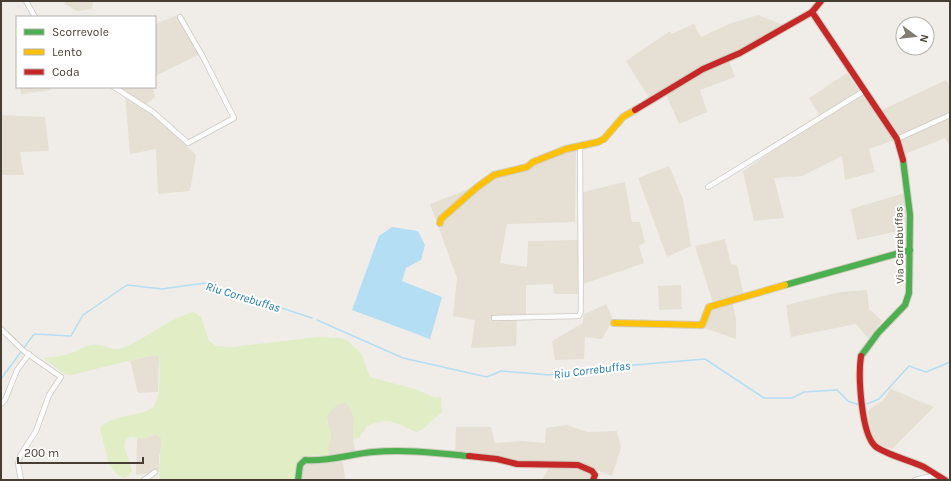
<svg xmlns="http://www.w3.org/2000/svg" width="951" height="481" viewBox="0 0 951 481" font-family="Karla,sans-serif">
<rect width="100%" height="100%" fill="#f0ede8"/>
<!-- residential -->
<g fill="#e5dfd4">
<path d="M64,1H93L92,9L77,11L65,4Z"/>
<path d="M178,15L200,54L155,76V24Z"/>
<path d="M758,15L783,25L728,58L735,77L700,90L707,112L679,124L664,90L650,99L626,61L670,31L671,34L694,24L701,37L729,24Z"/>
<path d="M847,73L894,140L869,149L875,172L845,180L842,156L802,176L774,178L784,218L754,221L743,171L821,118L809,98Z"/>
<path d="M946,80L950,89V147L945,138L905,154L901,137L882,110Z"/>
<path d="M20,87H51V90L21,94Z"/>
<path d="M119,87H153L155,97L146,104L172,132L196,155L190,191L158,194L156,149L130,154L125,94Z"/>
<path d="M1,115L45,117L49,151L20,152L24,175H1Z"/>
<path d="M576,148L575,222L507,224L500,263L527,267L528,241L579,240V294H554L553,284L526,285V316L517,315L516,346L471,348L475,320L453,316L457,278L430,204Z"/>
<path d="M669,166L683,199L691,246L667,257L638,178Z"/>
<path d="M625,182L632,222H640L645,242L639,246L644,263L583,284L580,193Z"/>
<path d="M905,193L908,229L857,240L851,209Z"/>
<path d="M725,239L731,264L737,265L744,297L732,301L736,319V339L704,328L713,303L695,246Z"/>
<path d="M681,285L682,309L659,310L658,286Z"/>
<path d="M867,290L869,309L882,321L869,339L856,324L791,337L786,305L841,292Z"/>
<path d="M606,304L613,320L602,339L585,337L584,359L555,360L552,341L583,323V315Z"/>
<path d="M153,355L159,356L158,392L138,393L130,361Z"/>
<path d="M891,389L934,407L892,449L875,443L870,429L868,412L871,408L883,401Z"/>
<path d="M339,403H346L351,407L354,420L353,439L355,452L329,457L328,450L331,437L327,418L329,412Z"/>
<path d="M567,425L587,432L617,431L621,448L612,476L594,469L591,480H542L552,463H527L455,456L456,427H491L495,443L522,441L545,443L546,428Z"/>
<path d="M156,434L161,438L162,444L159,456V472L136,475L137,437L143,439Z"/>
<path d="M343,462L345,480H298L301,470L305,464Z"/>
</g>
<!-- green -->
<path fill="#e0edc5" d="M194,312L201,317L209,341L216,346L232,347L318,337L340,338L348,341L361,353L370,377L418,390L435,398L441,397L442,412L422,430L416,432C397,424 389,416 367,426L359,438L353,439C353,425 357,414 346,403C340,403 337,405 333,409C319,422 334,426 331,438C330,445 328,449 329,457C302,453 303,456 296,480H159L161,438L155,434L143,439L131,437L125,440L124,446L132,470L129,476L123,478L118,475L109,465L100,428C105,421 110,421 118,418C129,415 141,414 151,409C162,403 160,367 159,356L153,355L71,375L64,374L44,358C54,357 64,356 74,352C81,349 89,344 97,345C107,345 113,352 123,348C148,338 168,318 194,312Z"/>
<!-- water -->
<path fill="#b3def3" d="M392,227L418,231L425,245L421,260L406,268L402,281L442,297L430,339L352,310L379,236Z"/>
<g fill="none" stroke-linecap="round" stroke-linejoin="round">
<!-- stream -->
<g stroke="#b3def3" stroke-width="1.5">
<path d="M317,320L403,358L487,377L501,371L549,375L599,368L705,359L764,398H792L804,392L837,390L848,401L859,405"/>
<path d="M1,379L34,334L71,336L83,315L127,285L162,289L205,283L312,318"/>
<path d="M867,404L879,399L909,366L926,372L950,362"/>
</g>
<defs>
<g id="street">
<path d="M26,1L35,17"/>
<path d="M114,87L153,112L188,143L234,118L203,57L180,17"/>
<path d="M897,139L950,115"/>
<path d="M708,187L864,91"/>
<path d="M494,318L579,316L581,311L580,146"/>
<path d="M1,329L25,352L61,377L49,395L36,431L20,456L18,464L21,480"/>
<path d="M1,404L5,400L17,370L29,354"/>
<path d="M144,480L155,472"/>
<path d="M915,480L936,475"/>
</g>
<g id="fast">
<path d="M785,285L910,250"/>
<path d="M861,356L878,333L905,305L909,293L910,215L903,160"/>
<path d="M298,480L300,465L305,460C328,462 350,454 373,452C404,449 437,453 469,456"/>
</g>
<g id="slow">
<path d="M440,223L441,219L476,188L494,175L527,167L533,162L566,149L598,142L604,139L623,117L635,110"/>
<path d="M614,323L702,325L709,307L785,285"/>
</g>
<g id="jam">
<path d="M821,1L812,12L897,139L903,160"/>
<path d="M635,110L703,69L740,53L812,12"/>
<path d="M861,356C858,375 861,433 875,446C884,454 912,461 924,467C931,471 938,476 945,480"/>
<path d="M469,456L497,459L517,464L578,465L592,471L595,475L593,480"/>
</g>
</defs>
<!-- street casing -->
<use href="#street" stroke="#cdc9c4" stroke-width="6"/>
<!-- fast casing -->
<use href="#fast" stroke="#d1ccbf" stroke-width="8"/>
<!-- slow casing -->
<use href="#slow" stroke="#d1ccbf" stroke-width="8"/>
<!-- jam casing -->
<use href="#jam" stroke="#d1ccbf" stroke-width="8"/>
<!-- street -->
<use href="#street" stroke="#fdfcfc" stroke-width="4.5"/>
<!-- fast -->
<use href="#fast" stroke="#4caf50" stroke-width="6"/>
<!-- slow -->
<use href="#slow" stroke="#ffc107" stroke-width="6"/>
<!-- jam -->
<use href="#jam" stroke="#c62828" stroke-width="6"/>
</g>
<g text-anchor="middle" stroke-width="4" stroke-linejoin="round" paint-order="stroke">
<!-- street labels -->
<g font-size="11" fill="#473e33" stroke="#fff">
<text transform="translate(899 245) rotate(-91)" y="4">Via Carrabuffas</text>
</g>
<!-- water labels -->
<g font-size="12" font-style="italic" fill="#1f79ad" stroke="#fff">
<text transform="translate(243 297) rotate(17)" y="4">Riu Correbuffas</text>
<text transform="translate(592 370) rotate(-7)" y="4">Riu Correbuffas</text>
</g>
</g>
<!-- border -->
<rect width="951" height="481" fill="none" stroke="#473e33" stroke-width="4"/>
<!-- legend -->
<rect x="16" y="16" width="140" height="72" fill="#ffffff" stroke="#b5b2ad"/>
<rect x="24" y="29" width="20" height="6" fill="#4caf50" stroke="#b5b2ad"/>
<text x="52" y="36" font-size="12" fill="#473e33">Scorrevole</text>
<rect x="24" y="49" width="20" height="6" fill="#ffc107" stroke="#b5b2ad"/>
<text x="52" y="56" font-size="12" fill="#473e33">Lento</text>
<rect x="24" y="69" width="20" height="6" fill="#c62828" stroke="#b5b2ad"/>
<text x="52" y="76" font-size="12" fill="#473e33">Coda</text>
<!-- north arrow -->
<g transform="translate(915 36) rotate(105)"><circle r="19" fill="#ffffff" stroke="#b5b2ad"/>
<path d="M0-3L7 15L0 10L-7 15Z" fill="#827b72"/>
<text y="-6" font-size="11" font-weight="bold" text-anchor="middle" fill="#473e33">N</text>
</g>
<!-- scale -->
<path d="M18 457v6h125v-6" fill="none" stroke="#473e33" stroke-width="2"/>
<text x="24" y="457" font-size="12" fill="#473e33" stroke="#ffffff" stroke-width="3" paint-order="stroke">200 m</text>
</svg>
